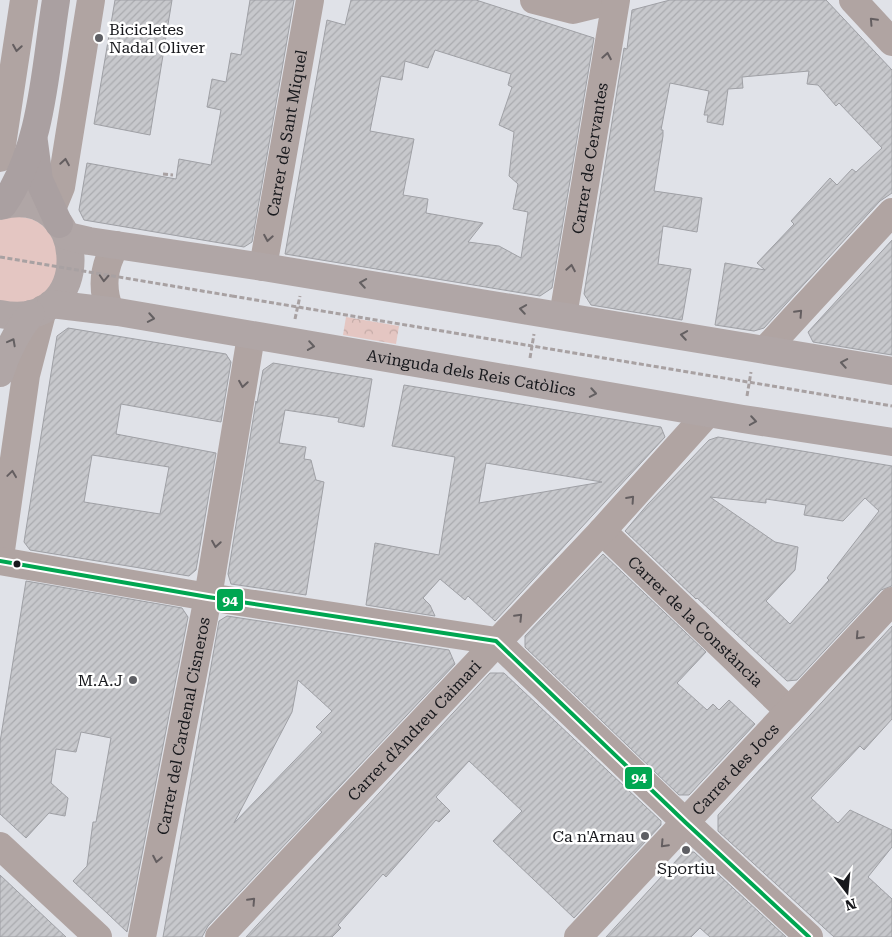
<svg xmlns="http://www.w3.org/2000/svg" width="892" height="937" viewBox="0 0 892 937" font-family="'Roboto Serif',serif">
<defs>
<pattern id="park-crowns" width="20" height="18" patternUnits="userSpaceOnUse" patternTransform="scale(1.25)"><rect width="20" height="18" fill="#e4c6c2"/><path d="M2 6a3 3 0 1 1 6 0M12 15a3 3 0 1 1 6 0" fill="none" stroke="#c3aaa6"/></pattern>
<pattern id="building-hatch" width="6" height="6" patternUnits="userSpaceOnUse" patternTransform="scale(1.25)"><rect width="6" height="6" fill="#c7c8cc"/><path d="M-1 1l2-2M0 6l6-6M5 7l2-2" fill="none" stroke="#aaabaf"/></pattern>
</defs>
<rect width="100%" height="100%" fill="#e0e2e8"/>
<!-- green -->
<path fill="#e4c6c2" d="M12,216C23,217 34,218 42,225C68,246 61,299 23,303C16,304 7,301 0,301V220Z"/>
<!-- park -->
<path fill="url(#park-crowns)" d="M346,317L399,326L396,344L343,335Z"/>
<!-- building -->
<g fill="url(#building-hatch)" stroke="#9fa0a5" fill-rule="evenodd">
<path d="M115,0H172L150,135L94,124Z"/>
<path d="M250,0H294L252,242L244,247L84,220L79,210L87,163L176,179L179,159L211,165L221,110L207,107L212,79L226,82L231,53L241,55Z"/>
<path d="M351,0H476L594,38L552,288L540,296L285,254L327,20L345,25ZM435,50L511,74L508,85L512,87L499,125L514,132L509,176L518,184L513,209L528,212L521,258L499,246L468,242L483,223L426,213L428,199L403,195L414,139L370,131L381,76L402,80L405,61L428,68Z"/>
<path d="M670,0H826L892,70V193L880,201L764,328L754,331L715,325L725,263L765,270L757,263L794,224L791,221L830,178L837,185L852,169L856,172L882,148L839,103L836,106L818,85L807,84L809,71L742,77L743,88L728,89L723,125L707,122L708,115H704L709,91L670,83L661,130H663V136L654,191L702,198L697,232L663,226L658,264L691,269L682,320L591,305L584,294L624,48L627,49L632,10Z"/>
<path d="M892,240V355L813,342L808,332Z"/>
<path d="M68,328L226,354L231,362L221,422L121,404L116,434L216,453L196,570L189,576L30,550L24,542L57,336ZM92,455L169,467L160,514L84,502Z"/>
<path d="M273,363L372,379L364,427L338,422L339,418L285,410L279,443L306,447L304,459L311,460L316,480L324,482L306,595L231,584L228,574L256,401L257,403L263,370Z"/>
<path d="M404,385L661,427L665,437L495,621L468,596L465,600L440,579L423,598L430,605L435,616L366,605L375,543L439,555L455,457L392,446ZM486,463L602,482L479,503Z"/>
<path d="M718,437L892,466V586L881,590L797,680L787,681L697,598L696,599L625,531L648,504L709,440ZM710,497L766,503V499L806,505L804,515L843,521L865,498L879,511L827,578L829,580L790,624L766,601L795,570L798,547L775,542Z"/>
<path d="M603,554L706,652L677,683L707,710L713,704L719,710L729,700L755,724L689,795H679L525,647V636Z"/>
<path d="M26,581L182,608L188,617L127,932L73,881L87,866L93,822H96L111,738L81,732L76,752L56,749L51,783L68,798L65,816L49,813L26,838L0,814V742Z"/>
<path d="M227,616L449,650L455,664L208,926L202,937H163L219,621ZM298,680L332,711L316,727L322,732L234,823L292,712Z"/>
<path d="M892,626V719L864,750L860,746L811,798L838,823L850,810L892,830V847L868,877L892,899V937H834L718,831V815Z"/>
<path d="M490,673H504L661,821V825L574,918L493,841L522,811L469,761L436,797L450,811L439,822L436,820L386,877L383,874L338,925L341,928L332,937H246Z"/>
<path d="M684,852H694L786,937H710L700,928L691,937H606Z"/>
<path d="M0,875L66,937H0Z"/>
</g>
<g fill="none" stroke-linecap="round" stroke-linejoin="round">
<!-- path -->
<g stroke="#a8a1a2" stroke-width="3" stroke-dasharray="5 2.5" stroke-linecap="butt">
<path d="M163,174L173,175"/>
<path d="M232,296L892,406"/>
<path d="M295,319L300,296"/>
<path d="M530,358L534,334"/>
<path d="M747,396L751,372"/>
</g>
<!-- minor -->
<g stroke="#b0a4a2" stroke-width="28">
<path d="M534,0L573,10L614,0"/>
<path d="M853,0L892,42"/>
<path d="M0,158L24,0"/>
<path d="M52,209L61,187L91,0"/>
<path id="s1" d="M263,267L310,0"/>
<path d="M110,311C101,288 103,267 116,245"/>
<path id="s2" d="M563,316L616,0"/>
<path d="M766,349L892,212"/>
<path id="s3" d="M602,531L789,711"/>
<path d="M0,557L26,375L43,309"/>
<path d="M0,561L208,597L496,641L685,822L809,937"/>
<path d="M0,846L98,937"/>
<path id="s4" d="M142,937L208,597L251,336"/>
<path id="s5" d="M219,937L602,531L708,413"/>
<path id="s6" d="M578,937L892,601"/>
</g>
<!-- major -->
<g stroke="#b0a6a6" stroke-width="28">
<path d="M0,206C90,181 98,334 0,314"/>
<path d="M67,236L89,241L263,267L892,371"/>
<path id="s7" d="M51,304L118,312L743,419L892,442"/>
<path d="M0,373C7,351 16,332 31,314"/>
</g>
<!-- highway -->
<g stroke="#aaa0a1" stroke-width="28">
<path d="M34,142L39,180L59,224"/>
<path d="M3,205C43,147 45,68 56,0"/>
</g>
<!-- path-bridge -->
<path stroke="#a8a1a2" stroke-width="3" stroke-dasharray="5 2.5" stroke-linecap="butt" d="M0,257L232,296"/>
<defs>
<path id="bus-1" d="M0,561L208,597L496,641L685,822L809,937"/>
</defs>
<!-- bus-1 casing -->
<use href="#bus-1" stroke="#fff" stroke-width="8"/>
<!-- bus-1 -->
<use href="#bus-1" stroke="#00a651" stroke-width="4"/>
</g>
<!-- one-way arrows -->
<defs><path id="oneway-chevron" d="M-2-3.5L2.5 0L-2 3.5" fill="none" stroke-width="1.6" stroke-linecap="round" stroke-linejoin="round" transform="scale(1.25)"/></defs>
<g stroke="#645e60">
<use href="#oneway-chevron" transform="translate(873 21) rotate(-133)"/>
<use href="#oneway-chevron" transform="translate(17 48) rotate(99)"/>
<use href="#oneway-chevron" transform="translate(607 56) rotate(-80)"/>
<use href="#oneway-chevron" transform="translate(65 162) rotate(-81)"/>
<use href="#oneway-chevron" transform="translate(268 238) rotate(100)"/>
<use href="#oneway-chevron" transform="translate(571 268) rotate(-80)"/>
<use href="#oneway-chevron" transform="translate(104 278) rotate(93)"/>
<use href="#oneway-chevron" transform="translate(799 313) rotate(-47)"/>
<use href="#oneway-chevron" transform="translate(243 384) rotate(99)"/>
<use href="#oneway-chevron" transform="translate(12 474) rotate(-82)"/>
<use href="#oneway-chevron" transform="translate(631 499) rotate(-48)"/>
<use href="#oneway-chevron" transform="translate(216 544) rotate(99)"/>
<use href="#oneway-chevron" transform="translate(519 617) rotate(-46)"/>
<use href="#oneway-chevron" transform="translate(859 636) rotate(133)"/>
<use href="#oneway-chevron" transform="translate(664 844) rotate(133)"/>
<use href="#oneway-chevron" transform="translate(157 859) rotate(101)"/>
<use href="#oneway-chevron" transform="translate(252 901) rotate(-47)"/>
</g>
<g stroke="#646062">
<use href="#oneway-chevron" transform="translate(363 283) rotate(-171)"/>
<use href="#oneway-chevron" transform="translate(523 309) rotate(-171)"/>
<use href="#oneway-chevron" transform="translate(151 318) rotate(10)"/>
<use href="#oneway-chevron" transform="translate(684 335) rotate(-171)"/>
<use href="#oneway-chevron" transform="translate(12 342) rotate(-62)"/>
<use href="#oneway-chevron" transform="translate(311 346) rotate(9)"/>
<use href="#oneway-chevron" transform="translate(844 363) rotate(-170)"/>
<use href="#oneway-chevron" transform="translate(593 393) rotate(10)"/>
<use href="#oneway-chevron" transform="translate(753 421) rotate(9)"/>
</g>
<!-- markers -->
<g fill="#5e5f64" stroke="#fff" stroke-width="2">
<circle cx="99" cy="38" r="5"/>
<circle cx="133" cy="680" r="5"/>
<circle cx="645" cy="836" r="5"/>
<circle cx="686" cy="850" r="5"/>
</g>
<circle fill="#18191d" stroke="#fff" stroke-width="2" cx="17" cy="564" r="4.5"/>
<g text-anchor="middle" stroke-width="5" stroke-linejoin="round" paint-order="stroke">
<!-- poi labels -->
<g font-size="16" fill="#18191d" stroke="#fff" text-anchor="end">
<text x="109" y="35" text-anchor="start">Bicicletes<tspan x="109" dy="18">Nadal Oliver</tspan></text>
<text x="123" y="686">M.A.J</text>
<text x="635" y="842">Ca n'Arnau</text>
<text x="686" y="874" text-anchor="middle">Sportiu</text>
</g>
<!-- street labels -->
<g font-size="16" fill="#18191d" stroke="#fff">
<text dy="6" stroke="none"><textPath href="#s1" startOffset="136">Carrer de Sant Miquel</textPath></text>
<text dy="6" stroke="none"><textPath href="#s2" startOffset="160">Carrer de Cervantes</textPath></text>
<text dy="6" stroke="none"><textPath href="#s7" startOffset="426">Avinguda dels Reis Catòlics</textPath></text>
<text dy="6" stroke="none"><textPath href="#s3" startOffset="130">Carrer de la Constància</textPath></text>
<text dy="6" stroke="none"><textPath href="#s4" startOffset="215">Carrer del Cardenal Cisneros</textPath></text>
<text dy="6" stroke="none"><textPath href="#s5" startOffset="284">Carrer d'Andreu Caimari</textPath></text>
<text dy="6" stroke="none"><textPath href="#s6" startOffset="230">Carrer des Jocs</textPath></text>
</g>
</g>
<g stroke="#fff" stroke-width="2">
<rect x="216" y="588" width="28" height="24" rx="5" fill="#00a651"/>
<rect x="624" y="766" width="29" height="24" rx="5" fill="#00a651"/>
</g>
<g font-size="14" text-anchor="middle" font-weight="bold" fill="#fff">
<text x="230" y="605">94</text>
<text x="639" y="782">94</text>
</g>
<!-- north arrow -->
<g transform="translate(847 892) rotate(164)" stroke="#ffffff" stroke-width="4" paint-order="stroke">
<path d="M0-4L9 19L0 12L-9 19Z" fill="#18191d"/>
<text y="-8" font-size="14" font-weight="bold" text-anchor="middle" fill="#18191d">N</text>
</g>
</svg>
